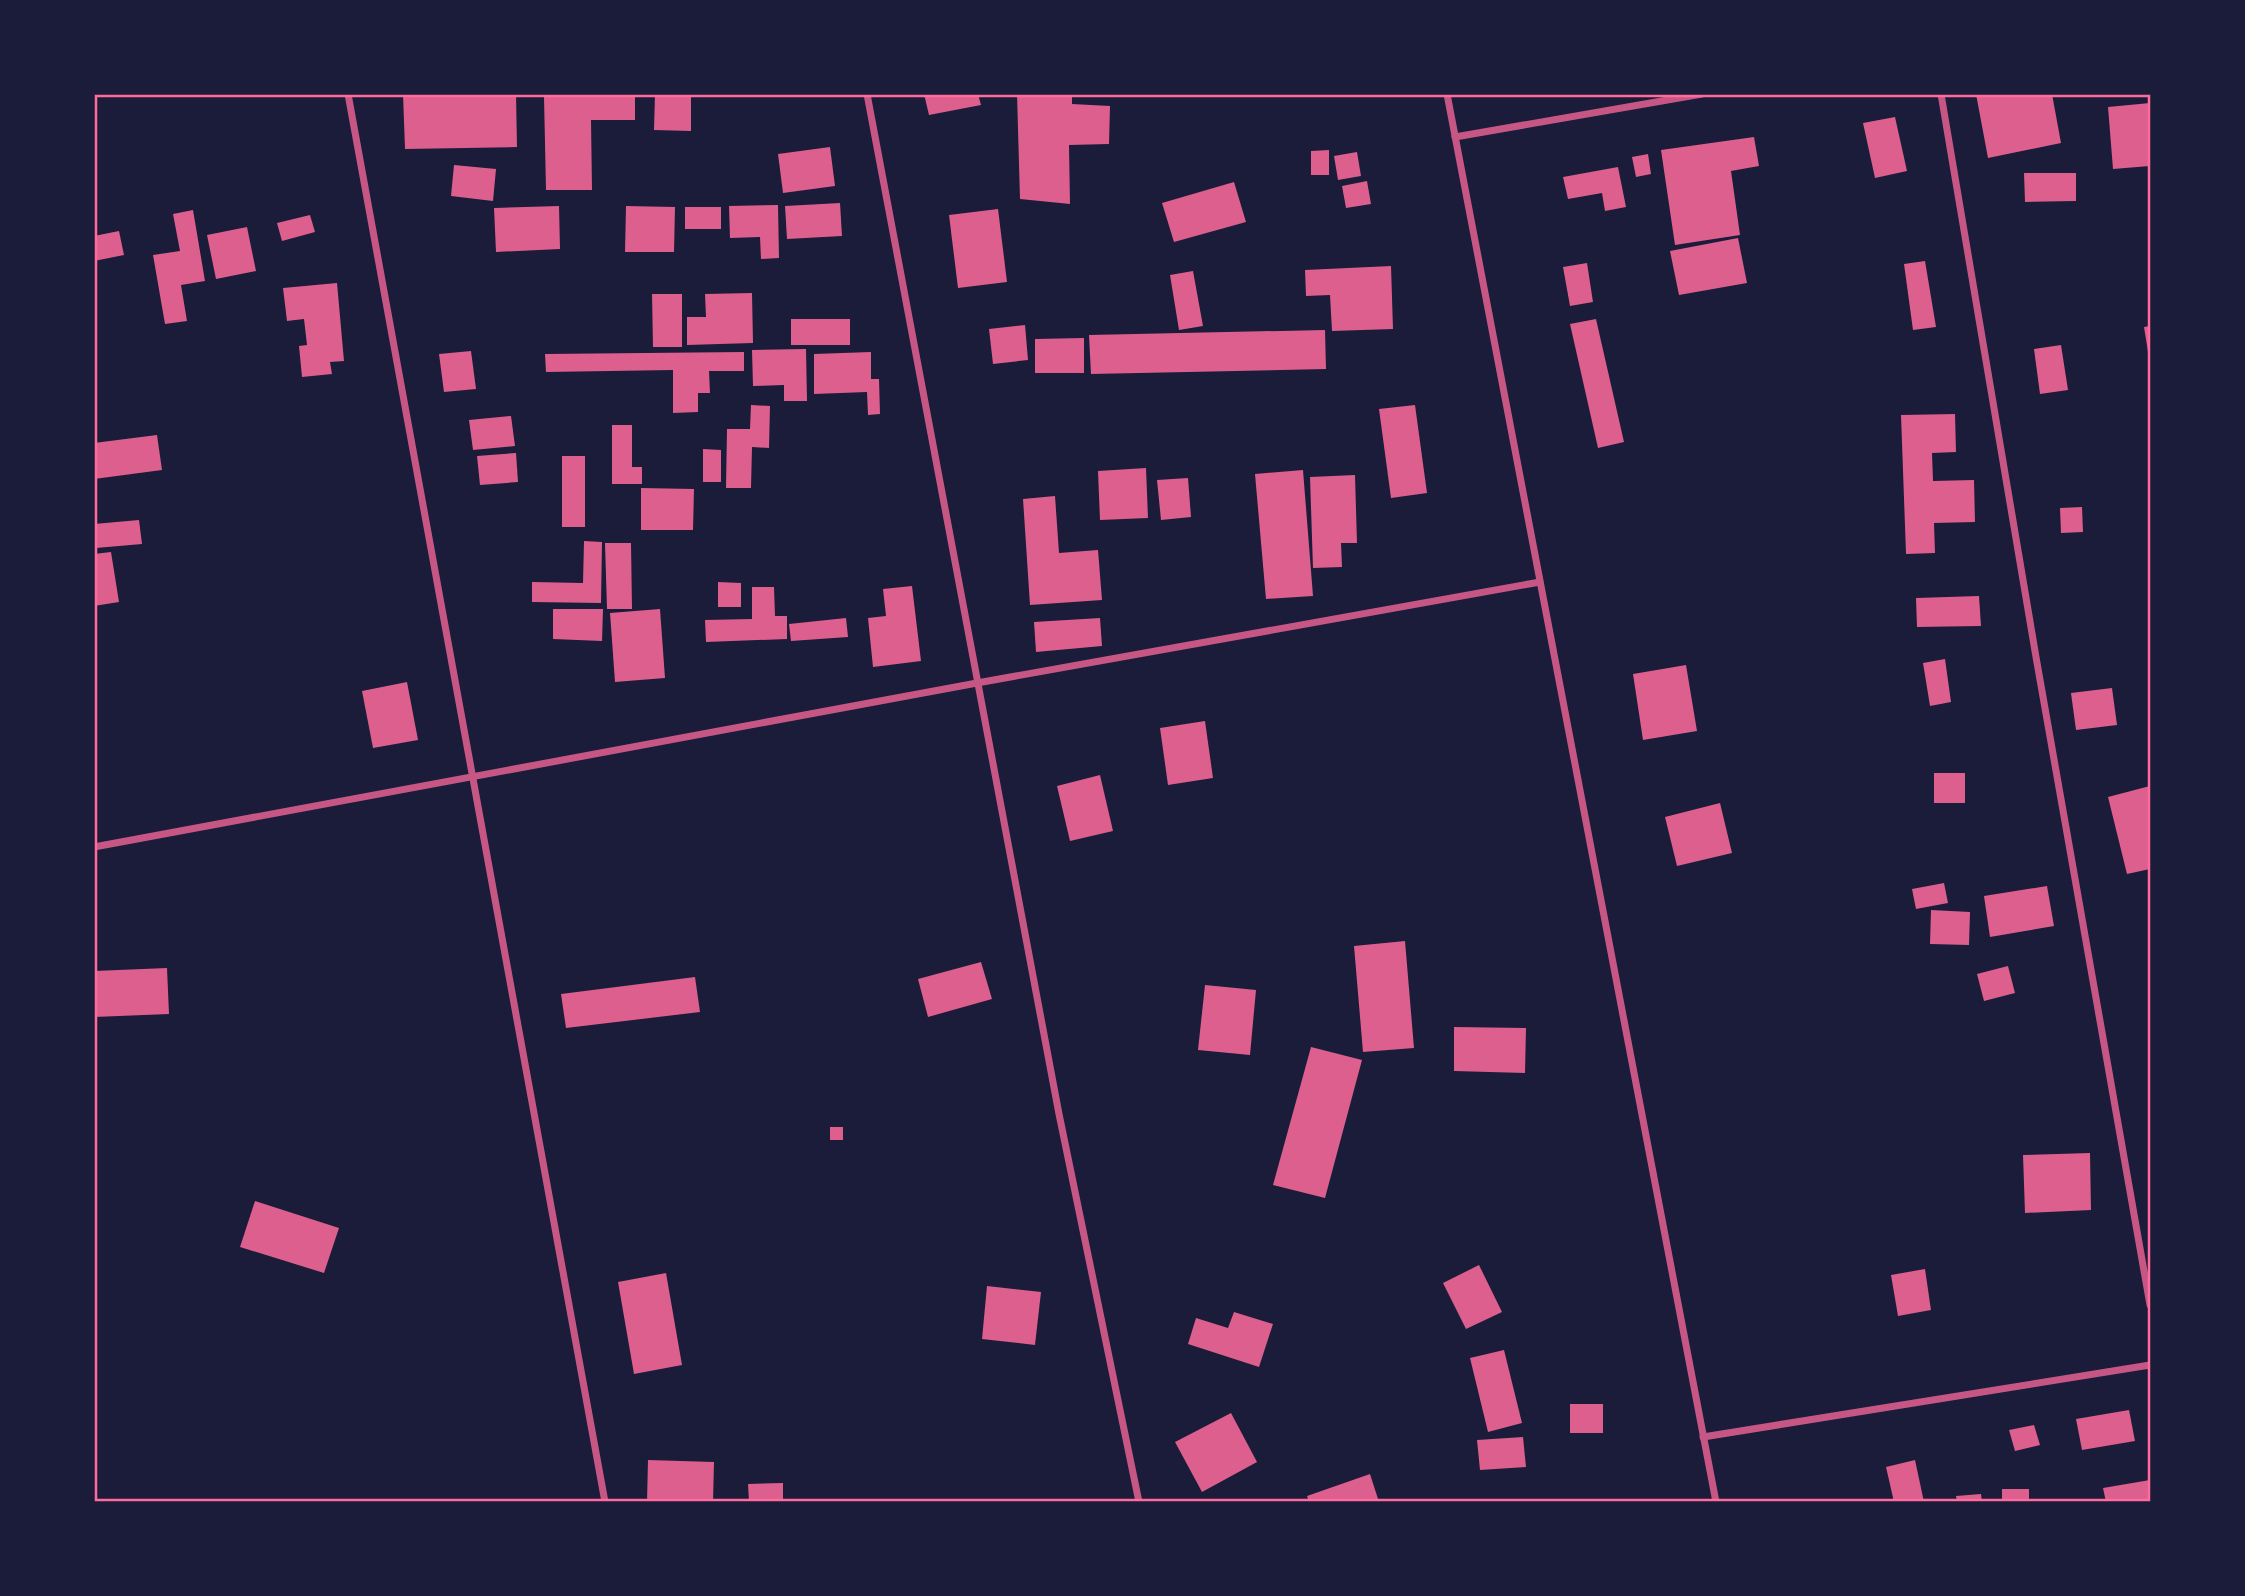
<svg xmlns="http://www.w3.org/2000/svg" width="2245" height="1596" viewBox="0 0 2245 1596" font-family="'Source Serif 4',serif">
<rect width="100%" height="100%" fill="#1b1b3a"/>
<!-- building -->
<g fill="#dd5f8e">
<path d="M403,94H516L517,147L405,149Z"/>
<path d="M539,94H635V120H591L592,190H546L544,97Z"/>
<path d="M655,94H691V131L654,130Z"/>
<path d="M924,94H978L981,105L929,115Z"/>
<path d="M1017,94H1072V104L1110,106L1109,144L1069,145L1070,204L1020,199Z"/>
<path d="M1976,94H2052L2061,143L1988,158Z"/>
<path d="M2150,103V166L2113,169L2108,107Z"/>
<path d="M1895,117L1907,171L1875,178L1863,123Z"/>
<path d="M1754,137L1759,166L1731,171L1740,235L1675,245L1661,150Z"/>
<path d="M830,147L835,186L783,193L778,154Z"/>
<path d="M1329,150V175H1311V151Z"/>
<path d="M1357,152L1361,176L1338,180L1334,156Z"/>
<path d="M1648,154L1651,174L1636,177L1632,157Z"/>
<path d="M454,165L496,169L493,201L451,196Z"/>
<path d="M1618,167L1626,207L1605,211L1602,193L1568,199L1563,177Z"/>
<path d="M2024,173H2076V201L2025,202Z"/>
<path d="M1367,181L1371,204L1346,208L1342,186Z"/>
<path d="M1234,182L1246,222L1174,242L1162,203Z"/>
<path d="M840,203L842,236L787,239L785,206Z"/>
<path d="M778,205L779,258L761,259L760,237L730,238L729,206Z"/>
<path d="M559,206L560,249L496,252L494,208Z"/>
<path d="M626,206L675,207L674,252H625Z"/>
<rect x="685" y="207" width="36" height="22"/>
<path d="M998,209L1007,282L958,288L949,215Z"/>
<path d="M193,210L205,281L181,285L187,321L165,324L153,255L180,251L173,214Z"/>
<path d="M310,215L315,232L282,241L277,223Z"/>
<path d="M247,227L256,271L216,279L207,235Z"/>
<path d="M119,231L124,255L94,261V236Z"/>
<path d="M1738,238L1747,283L1679,295L1670,251Z"/>
<path d="M1925,261L1936,327L1913,330L1904,264Z"/>
<path d="M1587,263L1593,302L1570,306L1563,267Z"/>
<path d="M1391,266L1393,329L1332,331L1330,295L1306,296L1305,270Z"/>
<path d="M1193,271L1203,326L1179,330L1170,275Z"/>
<path d="M337,283L344,361L330,362L332,374L302,377L299,346L307,345L304,319L287,321L283,288Z"/>
<path d="M752,293L753,343L687,345V317H706L705,294Z"/>
<path d="M652,294H682V347H653Z"/>
<rect x="791" y="319" width="59" height="26"/>
<path d="M1596,319L1624,442L1598,448L1570,324Z"/>
<path d="M1025,325L1028,360L993,364L989,329Z"/>
<path d="M2150,326V358H2149L2144,327Z"/>
<path d="M1325,330L1326,369L1091,374L1089,335Z"/>
<path d="M1084,338V373H1035V339Z"/>
<path d="M2061,345L2068,390L2040,394L2034,349Z"/>
<path d="M806,349L807,401H784V385L753,386L752,350Z"/>
<path d="M471,351L476,389L444,392L439,354Z"/>
<path d="M744,352V371H709L710,393H698V412L673,413V370L546,372L545,354Z"/>
<path d="M871,352V379H879L880,414L868,415L867,392L814,394V354Z"/>
<path d="M751,405L770,406L769,448L752,447L751,488H726L727,429H750Z"/>
<path d="M1415,405L1427,493L1391,498L1379,409Z"/>
<path d="M1955,414L1956,452L1932,453L1933,481L1974,480L1975,522L1934,523L1935,553L1906,554L1901,415Z"/>
<path d="M511,416L515,446L473,450L469,420Z"/>
<path d="M612,425H632V467H642V484H612Z"/>
<path d="M157,435L162,470L94,479V443Z"/>
<path d="M703,449L721,450V482H703Z"/>
<path d="M516,453L518,482L480,485L477,456Z"/>
<rect x="562" y="456" width="23" height="71"/>
<path d="M1146,468L1148,518L1100,520L1098,471Z"/>
<path d="M1303,470L1313,596L1266,599L1255,474Z"/>
<path d="M1355,475L1357,543H1341L1342,567L1313,568L1310,477Z"/>
<path d="M1188,478L1191,517L1161,520L1157,480Z"/>
<path d="M641,488L694,489L693,530H641Z"/>
<path d="M1055,496L1059,553L1098,550L1102,600L1030,605L1023,499Z"/>
<path d="M2082,507L2083,532L2061,533L2060,508Z"/>
<path d="M139,520L142,544L96,548L94,524Z"/>
<path d="M584,541L602,542L601,603L532,602V582L583,583Z"/>
<path d="M605,543H631L632,609H607Z"/>
<path d="M111,552L119,602L94,606V554Z"/>
<path d="M718,582L741,583V607H718Z"/>
<path d="M912,586L921,661L873,667L868,618L886,616L883,589Z"/>
<path d="M752,587H774L775,616H787V639L706,642L705,620L752,619Z"/>
<path d="M1979,596L1981,626L1917,627L1916,598Z"/>
<path d="M553,609H603L602,641L553,639Z"/>
<path d="M660,609L665,678L615,682L610,613Z"/>
<path d="M846,618L848,637L791,641L789,624Z"/>
<path d="M1100,618L1102,646L1036,652L1034,622Z"/>
<path d="M1945,659L1951,702L1930,706L1923,663Z"/>
<path d="M1686,665L1697,731L1643,740L1633,674Z"/>
<path d="M407,682L418,740L373,748L362,691Z"/>
<path d="M2112,688L2117,725L2076,730L2071,693Z"/>
<path d="M1205,721L1213,778L1168,785L1160,728Z"/>
<rect x="1934" y="773" width="31" height="30"/>
<path d="M1100,775L1113,831L1070,841L1057,786Z"/>
<path d="M2150,786V869L2127,874L2108,797Z"/>
<path d="M1720,803L1732,853L1677,866L1665,817Z"/>
<path d="M1944,883L1948,903L1916,909L1912,889Z"/>
<path d="M2047,886L2054,926L1990,937L1984,896Z"/>
<path d="M1931,910L1970,912L1969,945L1930,944Z"/>
<path d="M1405,941L1414,1048L1363,1052L1354,946Z"/>
<path d="M981,962L992,999L928,1017L918,979Z"/>
<path d="M2008,966L2015,993L1984,1001L1977,974Z"/>
<path d="M167,968L169,1014L94,1017V971Z"/>
<path d="M695,977L700,1012L566,1028L561,994Z"/>
<path d="M1205,985L1256,990L1250,1055L1198,1050Z"/>
<path d="M1454,1027L1526,1028L1525,1073L1454,1071Z"/>
<path d="M1311,1047L1362,1060L1325,1198L1273,1185Z"/>
<rect x="830" y="1127" width="13" height="13"/>
<path d="M2090,1153L2091,1210L2025,1213L2023,1155Z"/>
<path d="M255,1201L339,1228L324,1273L240,1247Z"/>
<path d="M1479,1265L1502,1312L1466,1329L1443,1283Z"/>
<path d="M1925,1269L1931,1310L1898,1316L1891,1275Z"/>
<path d="M666,1273L682,1365L634,1374L618,1282Z"/>
<path d="M987,1286L1041,1292L1035,1345L982,1339Z"/>
<path d="M1234,1312L1273,1324L1259,1367L1188,1344L1196,1318L1228,1328Z"/>
<path d="M1504,1350L1522,1423L1488,1432L1470,1358Z"/>
<rect x="1570" y="1404" width="33" height="29"/>
<path d="M2129,1410L2135,1441L2082,1450L2076,1419Z"/>
<path d="M1231,1413L1257,1462L1202,1492L1175,1442Z"/>
<path d="M2034,1425L2040,1445L2015,1451L2009,1430Z"/>
<path d="M1523,1437L1526,1467L1480,1470L1477,1440Z"/>
<path d="M648,1460L714,1462L713,1502H647Z"/>
<path d="M1915,1460L1924,1502H1894L1886,1467Z"/>
<path d="M1370,1474L1379,1502H1309L1307,1496Z"/>
<path d="M2150,1480V1502H2106L2103,1488Z"/>
<path d="M783,1483V1502H749L748,1484Z"/>
<rect x="2002" y="1489" width="27" height="13"/>
<path d="M1981,1494L1982,1502H1957L1956,1496Z"/>
</g>
<g fill="none" stroke-linecap="round" stroke-linejoin="round">
<!-- minor -->
<g stroke="#c65784" stroke-width="7">
<path d="M348,94L605,1502"/>
<path d="M867,94L1059,1114L1139,1502"/>
<path d="M1447,94L1716,1502"/>
<path d="M1941,94L2036,657L2150,1305"/>
<path d="M1455,137L1702,94"/>
<path d="M94,847L977,683L1540,582"/>
<path d="M1703,1437L2150,1365"/>
</g>
</g>
<!-- border -->
<rect width="2245" height="1596" fill="none" stroke="#1b1b3a" stroke-width="192"/>
<rect x="96" y="96" width="2053" height="1404" fill="none" stroke="#ff6b9d" stroke-width="2.5"/>
</svg>
